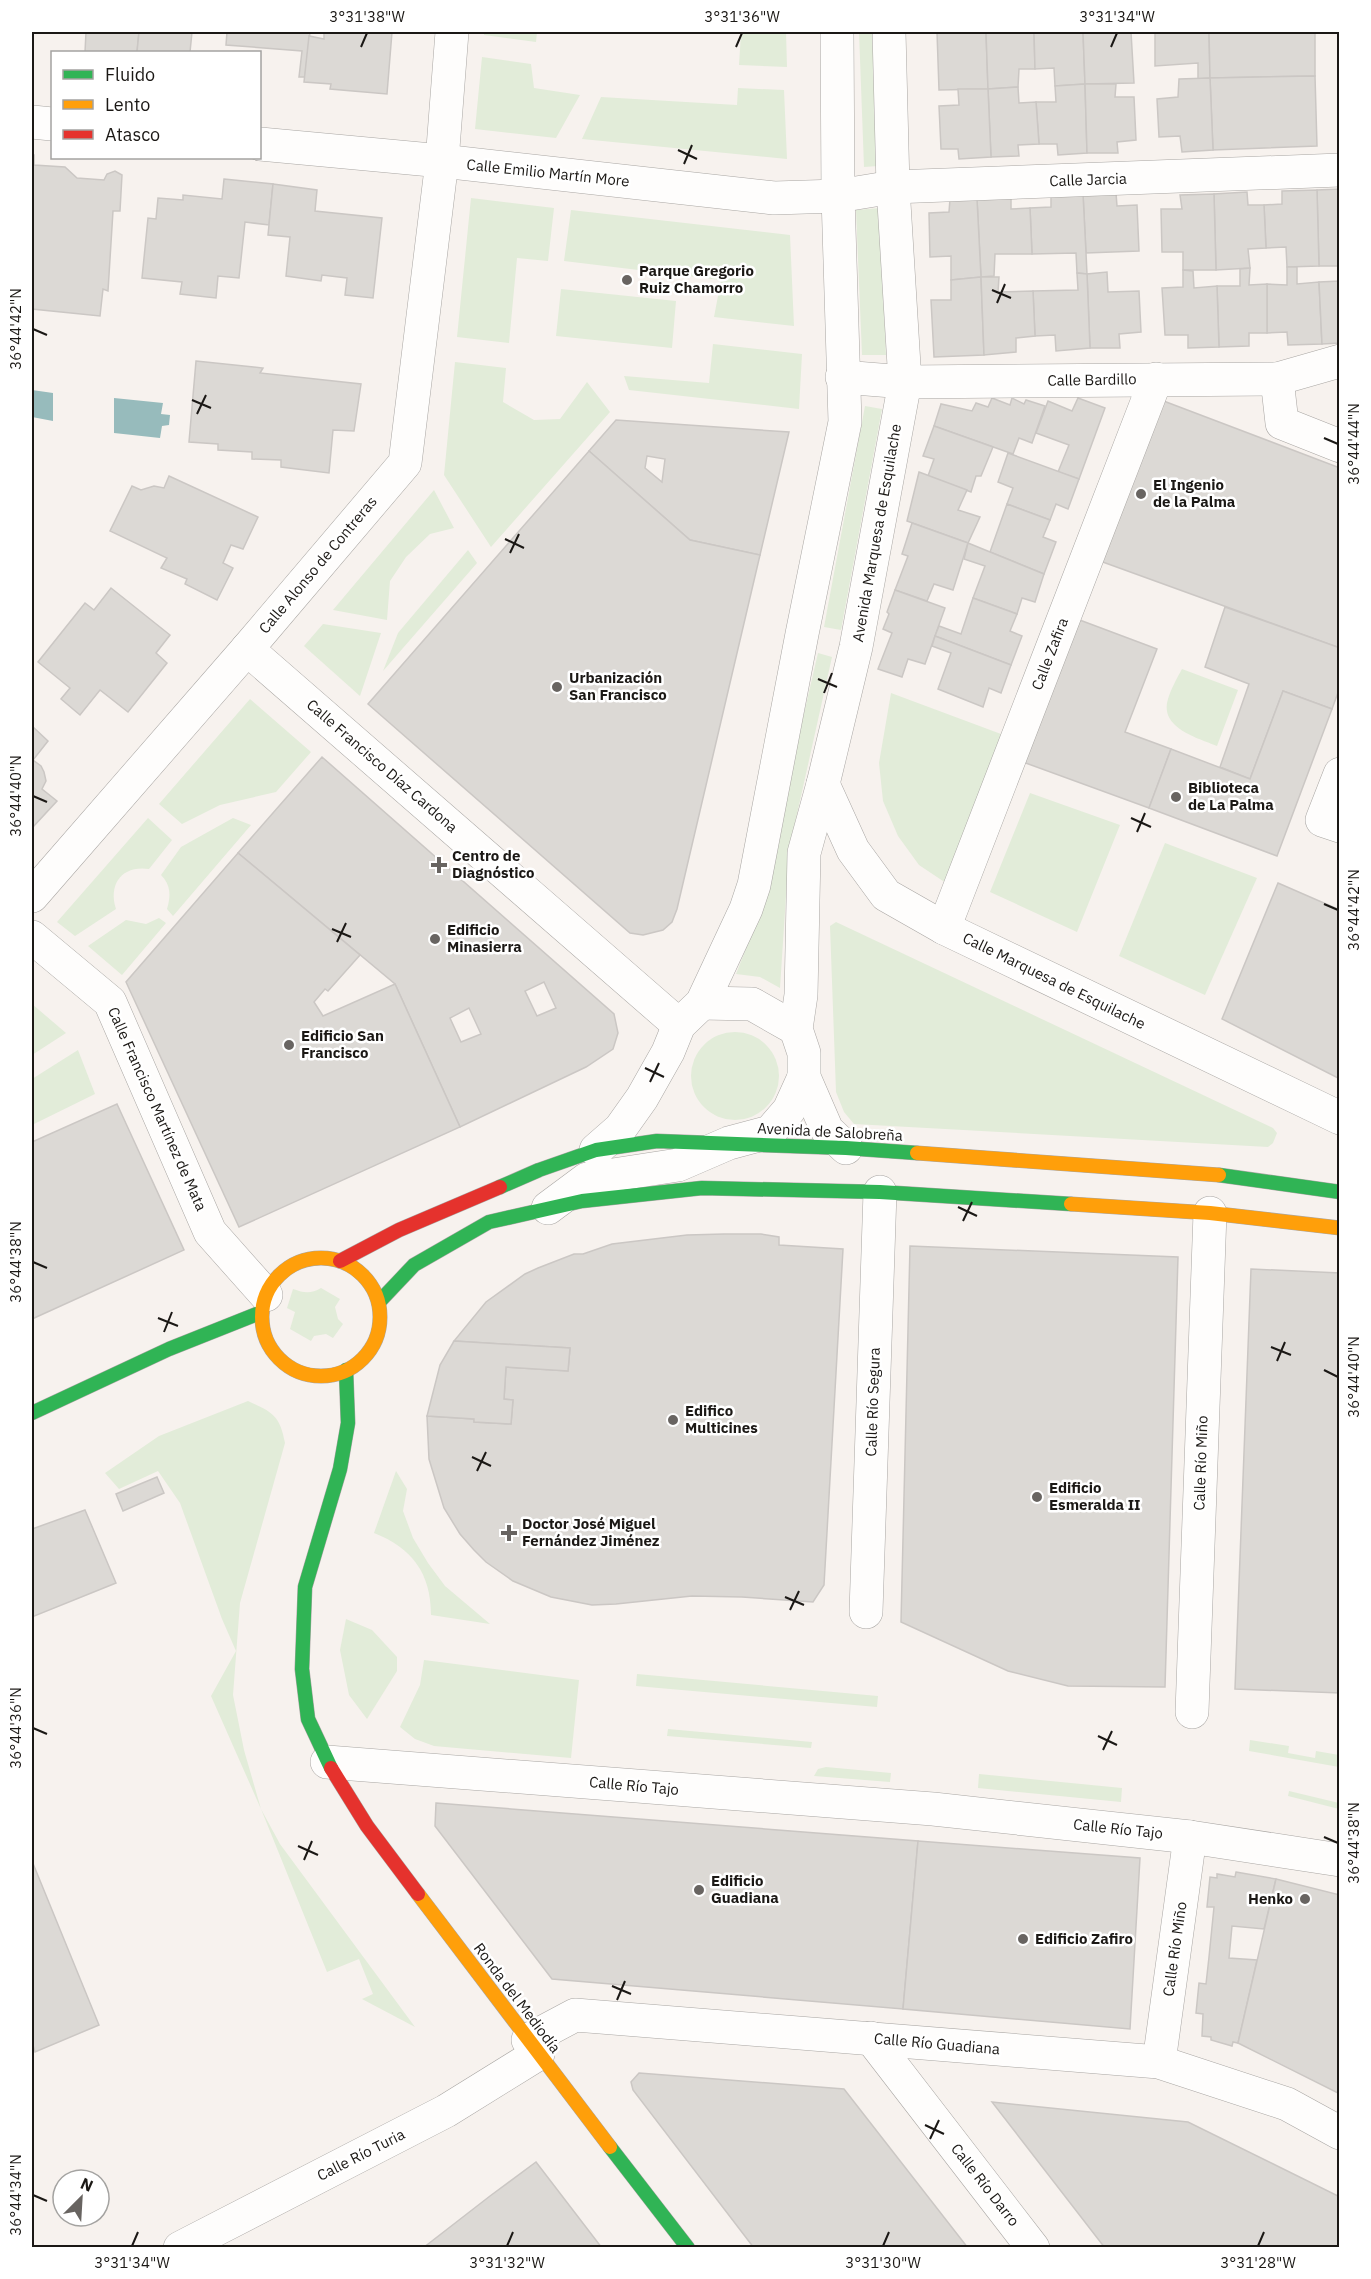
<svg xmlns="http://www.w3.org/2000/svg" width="1371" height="2279" viewBox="0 0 1371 2279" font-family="'IBM Plex Sans',sans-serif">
<rect width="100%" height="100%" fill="#f7f2ee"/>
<!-- green -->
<g fill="#e2ecd9">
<path d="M484,32H537L536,42L484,35Z"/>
<path d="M735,32H786L787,67L739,65L741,33Z"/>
<path d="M859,32H872L878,166L864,167Z"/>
<path d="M482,57L531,64L534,88L580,95L556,138L475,129Z"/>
<path d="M738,88L784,90L787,159L582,139L601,97L737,105Z"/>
<path d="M471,198L554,208L548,261L517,258L509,343L457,337Z"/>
<path d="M880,208L886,355H862L856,210Z"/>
<path d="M571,210L790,235L794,326L714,317L721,280L564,261Z"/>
<path d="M561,289L676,301L672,348L556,336Z"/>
<path d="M713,344L802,354L799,409L629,390L624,376L709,383Z"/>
<path d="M455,362L506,368L503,402L534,420L560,419L587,382L610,412L491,547L444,475Z"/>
<path d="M865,406L882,409L841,630L824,627Z"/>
<path d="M434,490L454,528L430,534L406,557L390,581L387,620L333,610Z"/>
<path d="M468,550L477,563L383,671L398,633Z"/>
<path d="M323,624L381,633L360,696L304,646Z"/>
<path d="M818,653L832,657L789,850L780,988L760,977L736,974L767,895L772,851Z"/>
<path d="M1182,669L1238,690L1217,746C1198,738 1159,728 1168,699C1171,689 1177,678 1182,669Z"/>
<path d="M891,693L1001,734L946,883L919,865L898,836L883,801L879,763Z"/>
<path d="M250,699L311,752L276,792L220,805L182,824L159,804Z"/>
<path d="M1030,793L1120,825L1077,932L990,892Z"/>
<path d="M148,818L172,840L149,869C122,865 108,884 116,909L75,936L57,922Z"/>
<path d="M233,818L251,825L173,916L167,909C171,896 171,885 161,875L181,847Z"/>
<path d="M1165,843L1257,878L1205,995L1119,956Z"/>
<path d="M159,918L166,923L122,975L88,946L126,920L146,924Z"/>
<path d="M836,922L1273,1128L1277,1133L1273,1143L1268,1147L854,1124L844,1112L836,1092L830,926Z"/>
<path d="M32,1004L66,1033L32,1055Z"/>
<circle cx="735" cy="1076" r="44"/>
<path d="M78,1050L95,1094L32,1125V1079Z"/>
<path d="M321,1288L340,1299L335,1307L338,1319L343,1324L333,1338L326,1334L314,1336L311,1341L290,1329L295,1312L287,1308L293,1289C304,1293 311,1294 321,1288Z"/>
<path d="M248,1401C272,1412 280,1415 285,1443L240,1603L233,1695L244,1750L261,1809L280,1844L415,2027L362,1999L373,1994L359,1959L327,1972L261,1809L211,1696L236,1651L222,1619L180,1503L158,1471L119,1489L105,1473L159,1436Z"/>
<path d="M396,1471L407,1489L403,1511L413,1538L428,1563L445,1586L490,1624L431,1615C431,1573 412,1548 374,1533Z"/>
<path d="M346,1619L372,1630L397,1657V1671L367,1719L349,1695L340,1650Z"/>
<path d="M424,1660L579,1680L571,1758L434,1746L415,1739L400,1727L420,1685Z"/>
<path d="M637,1674L878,1696L877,1707L636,1686Z"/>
<path d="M668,1729L812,1742L811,1748L667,1736Z"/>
<path d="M1250,1740L1289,1746L1288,1753L1315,1758L1316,1751L1339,1755V1767L1249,1751Z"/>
<path d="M826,1767L891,1773L890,1782L814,1776L818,1769Z"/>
<path d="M979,1774L1122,1788L1121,1802L978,1788Z"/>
<path d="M1289,1791L1339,1803V1809L1288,1796Z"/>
</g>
<!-- water -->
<g fill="#97bbbc">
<path d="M32,390L53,393V421L32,417Z"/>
<path d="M114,398L163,403L161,414L170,415L169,425L162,426L160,438L114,433Z"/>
</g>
<!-- building -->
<g fill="#dcd9d5" stroke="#cbc7c4" stroke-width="1.5" fill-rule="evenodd">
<path d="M86,32H139L137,52H85Z"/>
<path d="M139,32H192L190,52H137Z"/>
<path d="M227,32H310L305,77H299L302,51L226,45Z"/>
<path d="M324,32H392L387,94L330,89L331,84L304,82L309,36L324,39Z"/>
<path d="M937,32H986L988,89L939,90Z"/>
<path d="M986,32H1034L1035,69H1019L1018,87L988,89Z"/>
<path d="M1034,32H1083L1085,84L1055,86L1054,68L1035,69Z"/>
<path d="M1083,32H1131L1134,83L1085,84Z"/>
<path d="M1155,32H1209L1210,78L1198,79V63L1155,66Z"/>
<path d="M1209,32H1315V76L1210,78Z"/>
<path d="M1315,76L1317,146L1213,150L1210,78Z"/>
<path d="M1210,78L1213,150L1182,152L1180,136L1159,137L1157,99L1178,97L1179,79Z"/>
<path d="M1085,84L1087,153L1058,155L1057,144H1039L1036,102H1056L1055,86Z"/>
<path d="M1085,84H1116L1115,97H1134L1136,140L1117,142L1118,153H1087Z"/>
<path d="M1018,87L1019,103L1036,102L1039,144L1018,145L1019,156L991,157L988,89Z"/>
<path d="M958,89H988L991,157L959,159L958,149H941L939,106L959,105Z"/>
<path d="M32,155H34V165L65,167L77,178L104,180L107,174L115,171L122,175L120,211H113L108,291L103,289L100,316L32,309Z"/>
<path d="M224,179L273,184L269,225L245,222L239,278L218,276L216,298L180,294L182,282L142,278L148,218L156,219L158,198L183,200V195L222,199Z"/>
<path d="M273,184L317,190L315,211L382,218L373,298L345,295L347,278L322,275L321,281L286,276L290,237L268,235Z"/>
<path d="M1340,189V266H1319L1317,190Z"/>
<path d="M1317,190L1319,266L1287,267L1286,247L1266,248L1264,205L1282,204V191Z"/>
<path d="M1247,192L1248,205H1264L1266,248L1248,249L1250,268L1216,270L1214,194Z"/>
<path d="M1116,193L1117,206L1137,205L1139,251L1086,253L1083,194Z"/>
<path d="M1083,194L1086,253L1087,274L1077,273L1076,253L1032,254L1030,208L1051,207V196Z"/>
<path d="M1214,194L1216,270H1183V252H1162L1161,209H1182L1180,195Z"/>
<path d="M1011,197V209L1030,208L1032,254H995L994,276L981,277L977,199Z"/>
<path d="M950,199H977L981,277L951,280V256L930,257L929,213L949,212Z"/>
<path d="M1287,267H1297V284L1319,282L1322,344L1288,345L1287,332L1267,333V284L1287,285Z"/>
<path d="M1250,268L1249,285L1267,284V333H1249V346L1219,347L1217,286H1240V269Z"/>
<path d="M1183,270L1193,271L1194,288L1217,286L1219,347L1188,348V335H1165L1162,288L1183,287Z"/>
<path d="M1107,272L1108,292L1139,291L1141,332L1119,334L1120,348H1090L1087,274Z"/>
<path d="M1077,273L1087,274L1090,348L1056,351L1055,335L1035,336L1033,291L1078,290Z"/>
<path d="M981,277L984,355L934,357L931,300H951V280Z"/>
<path d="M981,277H999L998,292L1033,291L1035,336L1016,338V352L984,355Z"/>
<path d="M1340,281V343L1322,344L1319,282Z"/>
<path d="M196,361L263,368L260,373L361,384L354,431L333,430L329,473L281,467V460L252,459V452L218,450V444L189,442Z"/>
<path d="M992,398L1010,405L1012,398L1024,404L1026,400L1045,406L1032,443L1019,438L1013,454L934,426L941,404L972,411L976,403L988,407Z"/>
<path d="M1078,398L1105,408L1079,479L1058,472L1069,445L1036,433L1048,401L1072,411Z"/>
<path d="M1161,400L1340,468V648L1100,561Z"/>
<path d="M616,420L789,432L760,555L690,540L589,451ZM647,456L665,459L662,482L645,468Z"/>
<path d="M934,426L993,447L981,476H976L971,492L928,476L934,459L923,456Z"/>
<path d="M589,451L690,540L760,555L677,909L672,922L663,930L643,935L630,933L368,704Z"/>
<path d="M1008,453L1079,479L1068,509L1056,504L1050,520L1007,504L1013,488L998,482Z"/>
<path d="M919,472L967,490L958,510L980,517L968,543L907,521Z"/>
<path d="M169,476L258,517L243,549L231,545L223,563L233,568L217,600L185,584L187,579L161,568L167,558L110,531L132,486L141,490L154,486L164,488Z"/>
<path d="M1007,504L1050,520L1043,537L1056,542L1044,574L990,552Z"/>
<path d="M912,523L968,543L953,590L934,584L927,601L895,590L908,556L902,554Z"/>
<path d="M968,543L1044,574L1035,602L1022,598L1017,614L973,598L985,566L964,559Z"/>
<path d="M111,588L170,635L156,653L167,663L128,712L100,690L80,715L61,699L70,688L38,662L85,603L94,610Z"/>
<path d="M895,590L945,608L925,664L908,659L902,677L878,669L892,633L883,629L889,614L887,612Z"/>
<path d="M973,598L1017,614L1010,631L1022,636L1011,665L935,636L939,626L961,634Z"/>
<path d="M1225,607L1340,648V687L1332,709L1283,691L1250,779L1220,767L1249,684L1205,667Z"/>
<path d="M1077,619L1157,649L1125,732L1171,749L1149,808L1023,762Z"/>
<path d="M935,636L1011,665L1001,693L989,688L983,707L938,689L951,653L932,646Z"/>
<path d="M1283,691L1332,709L1277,856L1149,808L1171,749L1250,779Z"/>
<path d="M32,726L48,741L33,760L41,766L44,772L46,781L42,789L57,801L32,828Z"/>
<path d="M322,757L614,1014L618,1033L613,1049L586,1067L460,1127L395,984L238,853ZM544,982L556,1008L537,1016L525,991ZM469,1008L481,1034L461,1042L450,1018Z"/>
<path d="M238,853L360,955L328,991L325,989L314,1002L323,1016L395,984L460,1127L239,1227L126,982Z"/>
<path d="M1278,883L1340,910V1079L1222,1019Z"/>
<path d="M117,1104L184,1250L32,1319V1142Z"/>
<path d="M724,1234H761L779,1237V1245L843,1249L824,1585L813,1602L742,1597L692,1596L616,1604L592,1605L551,1597L513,1581L486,1562L474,1550L460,1534L444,1508L429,1459L427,1416L474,1419V1422L511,1424L513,1400L504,1399L506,1367L568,1371L570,1348L454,1341L486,1302L525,1274L538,1268L574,1254H583L612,1244L687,1235Z"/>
<path d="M910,1246L1178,1257L1165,1687L1068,1686L1008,1671L901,1622Z"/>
<path d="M1251,1269L1340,1273V1693L1235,1689Z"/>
<path d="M454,1341L570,1348L568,1371L506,1367L504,1399L513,1400L511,1424L474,1422V1419L427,1416L440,1365Z"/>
<path d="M157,1477L164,1493L123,1511L116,1494Z"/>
<path d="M85,1510L116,1583L32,1617V1529Z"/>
<path d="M436,1803L918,1841L903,2009L552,1979L435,1826Z"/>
<path d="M918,1841L1140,1858L1130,2029L903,2009Z"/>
<path d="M32,1861L99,2025L35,2052L32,2042Z"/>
<path d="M1236,1872L1276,1879L1264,1929L1232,1926L1229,1958L1257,1960L1238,2043L1233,2042L1232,2046L1211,2040V2037L1202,2036L1203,2014L1196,2013L1199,1983L1206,1984L1209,1957L1214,1907H1207L1210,1877L1217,1878V1874L1235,1877Z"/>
<path d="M1276,1879L1340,1895V2094L1238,2043Z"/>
<path d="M639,2073L844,2089L968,2248H754L633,2090L631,2082Z"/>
<path d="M992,2102L1188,2122L1340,2197V2245L1337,2248H1105Z"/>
<path d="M536,2162L602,2248H423L490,2196Z"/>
</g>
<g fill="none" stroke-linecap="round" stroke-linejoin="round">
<defs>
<g id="street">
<path d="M32,122L52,124"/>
<path d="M260,144L442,161L774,198L838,196L893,187L1340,170"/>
<path d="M842,377L905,382L1277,379L1340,361"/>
<path d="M1277,379L1282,423L1340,446"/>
<path d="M247,649L679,1025"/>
<path d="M1340,774L1322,820L1340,826"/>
<path d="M823,784L853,850L886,895L944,928L1340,1118"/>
<path d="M32,896L247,649L405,463L442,161L452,32"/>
<path d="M944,928L1156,379"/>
<path d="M32,937L110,1002L210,1232L266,1295"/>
<path d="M702,1003L752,1004L796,1029"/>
<path d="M846,1148L827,1130L804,1077V1053L796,1029L801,995L804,853L823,784L856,647L905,382L893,187L889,32"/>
<path d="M596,1150L620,1129L642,1098L668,1052L679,1025L702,1003L746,909L754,885L802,634L845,422L838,196L837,32"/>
<path d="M548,1208L587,1179L678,1165L729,1143L770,1132L789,1110L804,1077"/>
<path d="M866,1612L880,1192"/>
<path d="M1192,1712L1210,1213"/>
<path d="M327,1762L933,1809L1190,1837L1340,1860"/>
<path d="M871,2038L1033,2248"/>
<path d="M528,2040L575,2015L1159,2062L1287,2104L1340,2133"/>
<path d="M1159,2062L1190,1837"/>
<path d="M180,2248L446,2111L538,2054"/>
</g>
<g id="fast">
<path d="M1219,1175L1340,1192"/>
<path d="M500,1187L539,1170L596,1150L657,1141L846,1148L917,1153"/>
<path d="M379,1302L414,1265L489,1222L582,1201L702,1188L880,1192L1071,1204"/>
<path d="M32,1413L169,1349L262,1312"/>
<path d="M331,1768L308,1719L302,1669L305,1587L340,1469L348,1423L346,1370"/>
<path d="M610,2147L688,2248"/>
</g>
<g id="slow">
<path d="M917,1153L1219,1175"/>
<path d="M1071,1204L1210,1213L1340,1228"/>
<circle cx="321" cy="1317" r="59"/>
<path d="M418,1894L610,2147"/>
</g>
<g id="jam">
<path d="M340,1261L399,1230L500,1187"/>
<path d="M331,1768L367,1826L418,1894"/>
</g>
</defs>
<!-- street casing -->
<use href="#street" stroke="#a9a6a3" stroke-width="34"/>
<!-- fast casing -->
<use href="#fast" stroke="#a9a6a3" stroke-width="15"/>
<!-- slow casing -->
<use href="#slow" stroke="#a9a6a3" stroke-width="15"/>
<!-- jam casing -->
<use href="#jam" stroke="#a9a6a3" stroke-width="15"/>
<!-- street -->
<use href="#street" stroke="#fefdfc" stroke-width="33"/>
<!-- fast -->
<use href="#fast" stroke="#30b455" stroke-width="14"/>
<!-- slow -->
<use href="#slow" stroke="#ff9f0a" stroke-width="14"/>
<!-- jam -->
<use href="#jam" stroke="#e5322d" stroke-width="14"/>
</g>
<!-- ticks -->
<path fill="none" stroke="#1b1815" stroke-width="2" d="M361,47L367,33M736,47L742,33M1111,47L1117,33M678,150L697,159M684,164L692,145M992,290L1011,298M997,303L1005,284M33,329L47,335M192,400L211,408M197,414L206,395M1324,438L1338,444M505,539L524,548M510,553L519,534M818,679L837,687M824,693L832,673M33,796L47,802M1131,818L1151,827M1137,832L1145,813M1324,904L1338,910M332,929L351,937M337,942L346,923M645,1068L664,1077M650,1082L659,1063M958,1207L977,1216M963,1221L972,1202M33,1262L47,1268M158,1318L178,1326M164,1332L172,1312M1271,1347L1291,1355M1277,1361L1285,1342M1324,1370L1338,1377M472,1457L491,1466M477,1471L486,1452M785,1597L804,1605M790,1610L799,1591M33,1728L47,1734M1098,1736L1117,1745M1103,1750L1112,1731M1324,1837L1338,1843M298,1846L318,1855M304,1860L312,1841M612,1986L631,1994M617,2000L625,1981M925,2125L944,2134M930,2139L939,2120M33,2195L47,2201M132,2246L138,2232M507,2246L513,2232M883,2246L889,2232M1258,2246L1264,2232"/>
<!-- markers -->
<g fill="#686461" stroke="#fff" stroke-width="2">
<circle cx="627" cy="280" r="6"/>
<circle cx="1141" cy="494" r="6"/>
<circle cx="557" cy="687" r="6"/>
<circle cx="1176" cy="797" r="6"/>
<path d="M436 856h6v6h6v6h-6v6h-6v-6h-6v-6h6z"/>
<circle cx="435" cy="939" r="6"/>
<circle cx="289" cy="1045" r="6"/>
<circle cx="673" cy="1420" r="6"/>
<circle cx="1037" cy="1497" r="6"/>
<path d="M506 1524h6v6h6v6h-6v6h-6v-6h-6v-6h6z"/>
<circle cx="699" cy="1890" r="6"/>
<circle cx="1305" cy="1899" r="6"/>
<circle cx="1023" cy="1939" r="6"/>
</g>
<g text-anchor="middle" stroke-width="5" stroke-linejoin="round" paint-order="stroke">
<!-- street labels -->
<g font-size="15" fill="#1b1815" stroke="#fff">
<text transform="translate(548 173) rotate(6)" y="5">Calle Emilio Martín More</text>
<text transform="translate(1088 180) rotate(-2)" y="5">Calle Jarcia</text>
<text transform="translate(1092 380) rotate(-1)" y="5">Calle Bardillo</text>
<text transform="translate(877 533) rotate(-80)" y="5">Avenida Marquesa de Esquilache</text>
<text transform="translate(318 565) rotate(-50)" y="5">Calle Alonso de Contreras</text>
<text transform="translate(1050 654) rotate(-69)" y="5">Calle Zafira</text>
<text transform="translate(382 766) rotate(41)" y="5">Calle Francisco Díaz Cardona</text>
<text transform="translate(1054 981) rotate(26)" y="5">Calle Marquesa de Esquilache</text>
<text transform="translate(157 1109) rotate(66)" y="5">Calle Francisco Martínez de Mata</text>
<text transform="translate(830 1132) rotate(3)" y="5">Avenida de Salobreña</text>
<text transform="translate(873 1402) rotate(-88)" y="5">Calle Río Segura</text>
<text transform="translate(1201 1463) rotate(-88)" y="5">Calle Río Miño</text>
<text transform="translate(634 1786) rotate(5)" y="5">Calle Río Tajo</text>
<text transform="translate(1118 1829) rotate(6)" y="5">Calle Río Tajo</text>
<text transform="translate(1175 1949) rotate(-82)" y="5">Calle Río Miño</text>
<text transform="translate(517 1998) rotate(53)" y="5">Ronda del Mediodía</text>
<text transform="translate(937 2044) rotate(5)" y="5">Calle Río Guadiana</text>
<text transform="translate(361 2155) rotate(-27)" y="5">Calle Río Turia</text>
<text transform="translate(985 2185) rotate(52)" y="5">Calle Río Darro</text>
</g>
<!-- poi labels -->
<g font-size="15" font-weight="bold" fill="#1b1815" stroke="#fff" text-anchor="start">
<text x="639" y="276">Parque Gregorio<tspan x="639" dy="17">Ruiz Chamorro</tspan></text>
<text x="1153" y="490">El Ingenio<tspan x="1153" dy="17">de la Palma</tspan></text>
<text x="569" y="683">Urbanización<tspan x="569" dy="17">San Francisco</tspan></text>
<text x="1188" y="793">Biblioteca<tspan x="1188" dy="17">de La Palma</tspan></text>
<text x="452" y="861">Centro de<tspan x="452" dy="17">Diagnóstico</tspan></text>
<text x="447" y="935">Edificio<tspan x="447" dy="17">Minasierra</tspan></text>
<text x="301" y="1041">Edificio San<tspan x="301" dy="17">Francisco</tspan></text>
<text x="685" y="1416">Edifico<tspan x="685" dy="17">Multicines</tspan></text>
<text x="1049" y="1493">Edificio<tspan x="1049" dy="17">Esmeralda II</tspan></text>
<text x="522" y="1529">Doctor José Miguel<tspan x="522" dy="17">Fernández Jiménez</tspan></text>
<text x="711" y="1886">Edificio<tspan x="711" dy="17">Guadiana</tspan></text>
<text x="1293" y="1904" text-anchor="end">Henko</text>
<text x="1035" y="1944">Edificio Zafiro</text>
</g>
</g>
<!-- border -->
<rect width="1371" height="2279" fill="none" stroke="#ffffff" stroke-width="66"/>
<!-- legend -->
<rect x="51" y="51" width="210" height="108" fill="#ffffff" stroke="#a4a3a1" stroke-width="1.5"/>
<rect x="63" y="70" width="30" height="9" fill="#30b455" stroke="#a4a3a1" stroke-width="1.5"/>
<text x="105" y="81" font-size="18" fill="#1b1815">Fluido</text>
<rect x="63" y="100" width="30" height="9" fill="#ff9f0a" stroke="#a4a3a1" stroke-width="1.5"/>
<text x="105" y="111" font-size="18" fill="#1b1815">Lento</text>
<rect x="63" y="130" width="30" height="9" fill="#e5322d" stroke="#a4a3a1" stroke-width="1.5"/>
<text x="105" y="141" font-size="18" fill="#1b1815">Atasco</text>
<!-- north arrow -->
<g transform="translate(81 2198) rotate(24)"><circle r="28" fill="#ffffff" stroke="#a4a3a1" stroke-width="1.5"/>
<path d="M0-4.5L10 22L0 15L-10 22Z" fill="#686461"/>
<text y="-9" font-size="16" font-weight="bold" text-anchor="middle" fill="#1b1815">N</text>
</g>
<rect x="33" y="33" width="1305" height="2213" fill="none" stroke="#1b1815" stroke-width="2"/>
<g font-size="15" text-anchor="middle" fill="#1b1815">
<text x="367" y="22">3°31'38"W</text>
<text x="742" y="22">3°31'36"W</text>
<text x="1117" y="22">3°31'34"W</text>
<text transform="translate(16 329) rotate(-90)" y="5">36°44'42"N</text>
<text transform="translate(1354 444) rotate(-90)" y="5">36°44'44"N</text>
<text transform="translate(16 796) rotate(-90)" y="5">36°44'40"N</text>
<text transform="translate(1354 910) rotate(-90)" y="5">36°44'42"N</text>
<text transform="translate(16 1262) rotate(-90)" y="5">36°44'38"N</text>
<text transform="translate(1354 1377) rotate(-90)" y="5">36°44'40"N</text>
<text transform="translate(16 1728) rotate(-90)" y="5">36°44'36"N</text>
<text transform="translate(1354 1843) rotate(-90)" y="5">36°44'38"N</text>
<text transform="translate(16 2195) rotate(-90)" y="5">36°44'34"N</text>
<text x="132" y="2268">3°31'34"W</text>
<text x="507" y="2268">3°31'32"W</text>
<text x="883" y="2268">3°31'30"W</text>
<text x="1258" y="2268">3°31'28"W</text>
</g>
</svg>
